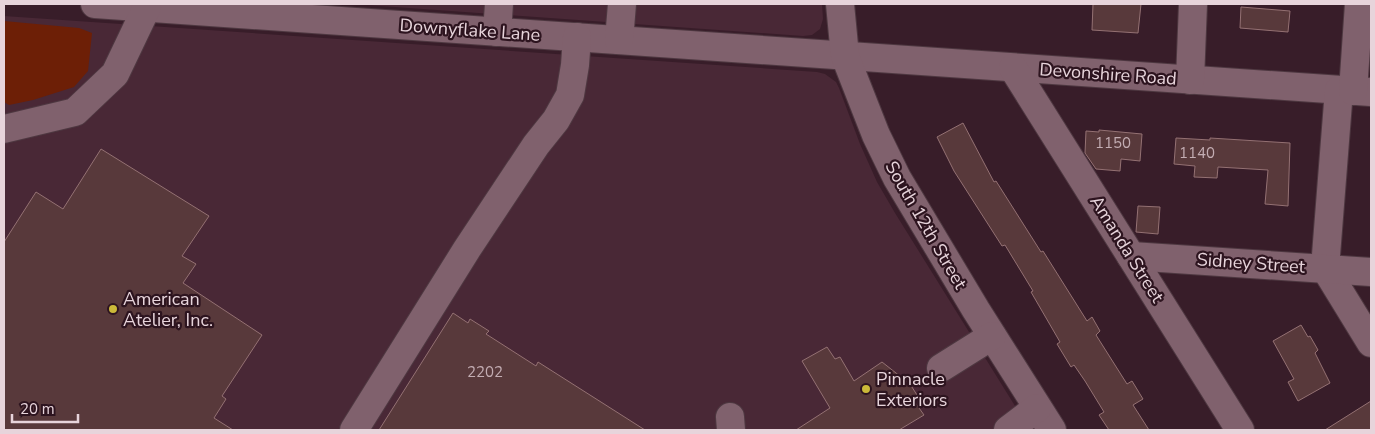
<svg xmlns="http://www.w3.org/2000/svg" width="1375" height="434" viewBox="0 0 1375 434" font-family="'Nunito Sans',sans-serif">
<rect width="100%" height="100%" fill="#381d29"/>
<!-- built -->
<g fill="#492836">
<path d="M353,4H822L823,19L820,29L812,35L803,36Z"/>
<path d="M4,16L817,72L825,74L836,82L839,88L860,144L877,182L895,213L1030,430H4Z"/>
</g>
<!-- green -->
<path fill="#6d1f06" d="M4,21L79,28L92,33L88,71L74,87L33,100L9,105L4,102Z"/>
<!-- building -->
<g fill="#58393b" stroke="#947173">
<path d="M1093,4H1141L1138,33L1092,30Z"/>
<path d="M1241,7L1290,11L1288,32L1240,28Z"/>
<path d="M963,123L994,182L996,181L1041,252L1043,251L1087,321L1092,317L1100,331L1096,335L1127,384L1132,381L1143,399L1133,405L1149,430H1109L1099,415L1104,412L1085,381L1074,365L1071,367L1057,344L1060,342L1031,292L1033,291L1005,245L1002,246L954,171L937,137Z"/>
<path d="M1099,130L1142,134L1140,161L1121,159L1120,171L1096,169L1085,153L1086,131L1099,132Z"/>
<path d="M1176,138L1210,140V138L1290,143L1288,206L1265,204L1268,170L1218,167L1217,178L1194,177L1195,166L1174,164Z"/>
<path d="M101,149L209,216L182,256L196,264L183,283L262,335L222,396L226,399L214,418L233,430H4V242L36,192L63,209Z"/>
<path d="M1138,206L1160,207L1158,234L1136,232Z"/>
<path d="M453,313L468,323L470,319L489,331L486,334L536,366L538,362L645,430H379Z"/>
<path d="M1301,325L1308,337L1310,336L1318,350L1315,353L1330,383L1298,401L1288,382L1294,379L1273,341Z"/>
<path d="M827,347L835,359L840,357L854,381L882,362L910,384L917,395L912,398L924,415L899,430H796L830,408L802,361Z"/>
<path d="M1371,401V430H1325Z"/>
</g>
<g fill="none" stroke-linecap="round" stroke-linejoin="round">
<defs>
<g id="minor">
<path d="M95,4L1371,92"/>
<path d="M840,4L845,56L876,135L897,178L976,310L1052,430"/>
<path d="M497,32L499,4"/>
<path d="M619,40L622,4"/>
<path d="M1013,68L1240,430"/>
<path d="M1190,80L1193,4"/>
<path d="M1339,90L1325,268L1371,343"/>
<path d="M1353,91L1359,4"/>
<path d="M4,129L75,112L115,74L147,7"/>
<path d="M1131,256L1371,272"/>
<path d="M941,368L992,336"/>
<path d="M730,417L731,430"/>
<path d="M354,430L467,249L536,145L556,120L570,95L575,65L577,37"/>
<path d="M1008,430L1037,408"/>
</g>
</defs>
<!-- minor casing -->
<use href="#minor" stroke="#4e3841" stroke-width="30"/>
<!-- minor -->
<use href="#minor" stroke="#80616d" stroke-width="28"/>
</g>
<!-- markers -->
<g fill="#cbb939" stroke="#2d141f" stroke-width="2">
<circle cx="113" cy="309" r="5"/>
<circle cx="866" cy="389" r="5"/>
</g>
<g text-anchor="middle" stroke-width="4.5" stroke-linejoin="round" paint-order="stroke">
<!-- number labels -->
<g font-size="15" fill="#c3adb3">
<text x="1113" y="148">1150</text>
<text x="1197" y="158">1140</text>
<text x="485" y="377">2202</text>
</g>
<!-- street labels -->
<g font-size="18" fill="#e7d4db" stroke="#2d141f">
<text transform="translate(470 30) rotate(4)" y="6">Downyflake Lane</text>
<text transform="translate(1108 74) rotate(4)" y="6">Devonshire Road</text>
<text transform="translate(926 225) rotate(60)" y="6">South 12th Street</text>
<text transform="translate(1127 249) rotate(58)" y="6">Amanda Street</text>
<text transform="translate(1251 263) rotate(4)" y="6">Sidney Street</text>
</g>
<!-- poi labels -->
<g font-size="18" fill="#e7d4db" stroke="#2d141f" text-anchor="start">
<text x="123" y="305">American<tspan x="123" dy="21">Atelier, Inc.</tspan></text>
<text x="876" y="385">Pinnacle<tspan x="876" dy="21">Exteriors</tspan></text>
</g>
</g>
<!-- border -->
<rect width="1375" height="434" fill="none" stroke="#e7d4db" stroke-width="10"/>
<!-- scale -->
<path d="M12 414v8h66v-8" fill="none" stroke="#e7d4db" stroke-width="2.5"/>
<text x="20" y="414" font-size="15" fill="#e7d4db" stroke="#2d141f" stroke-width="4" paint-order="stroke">20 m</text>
</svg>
